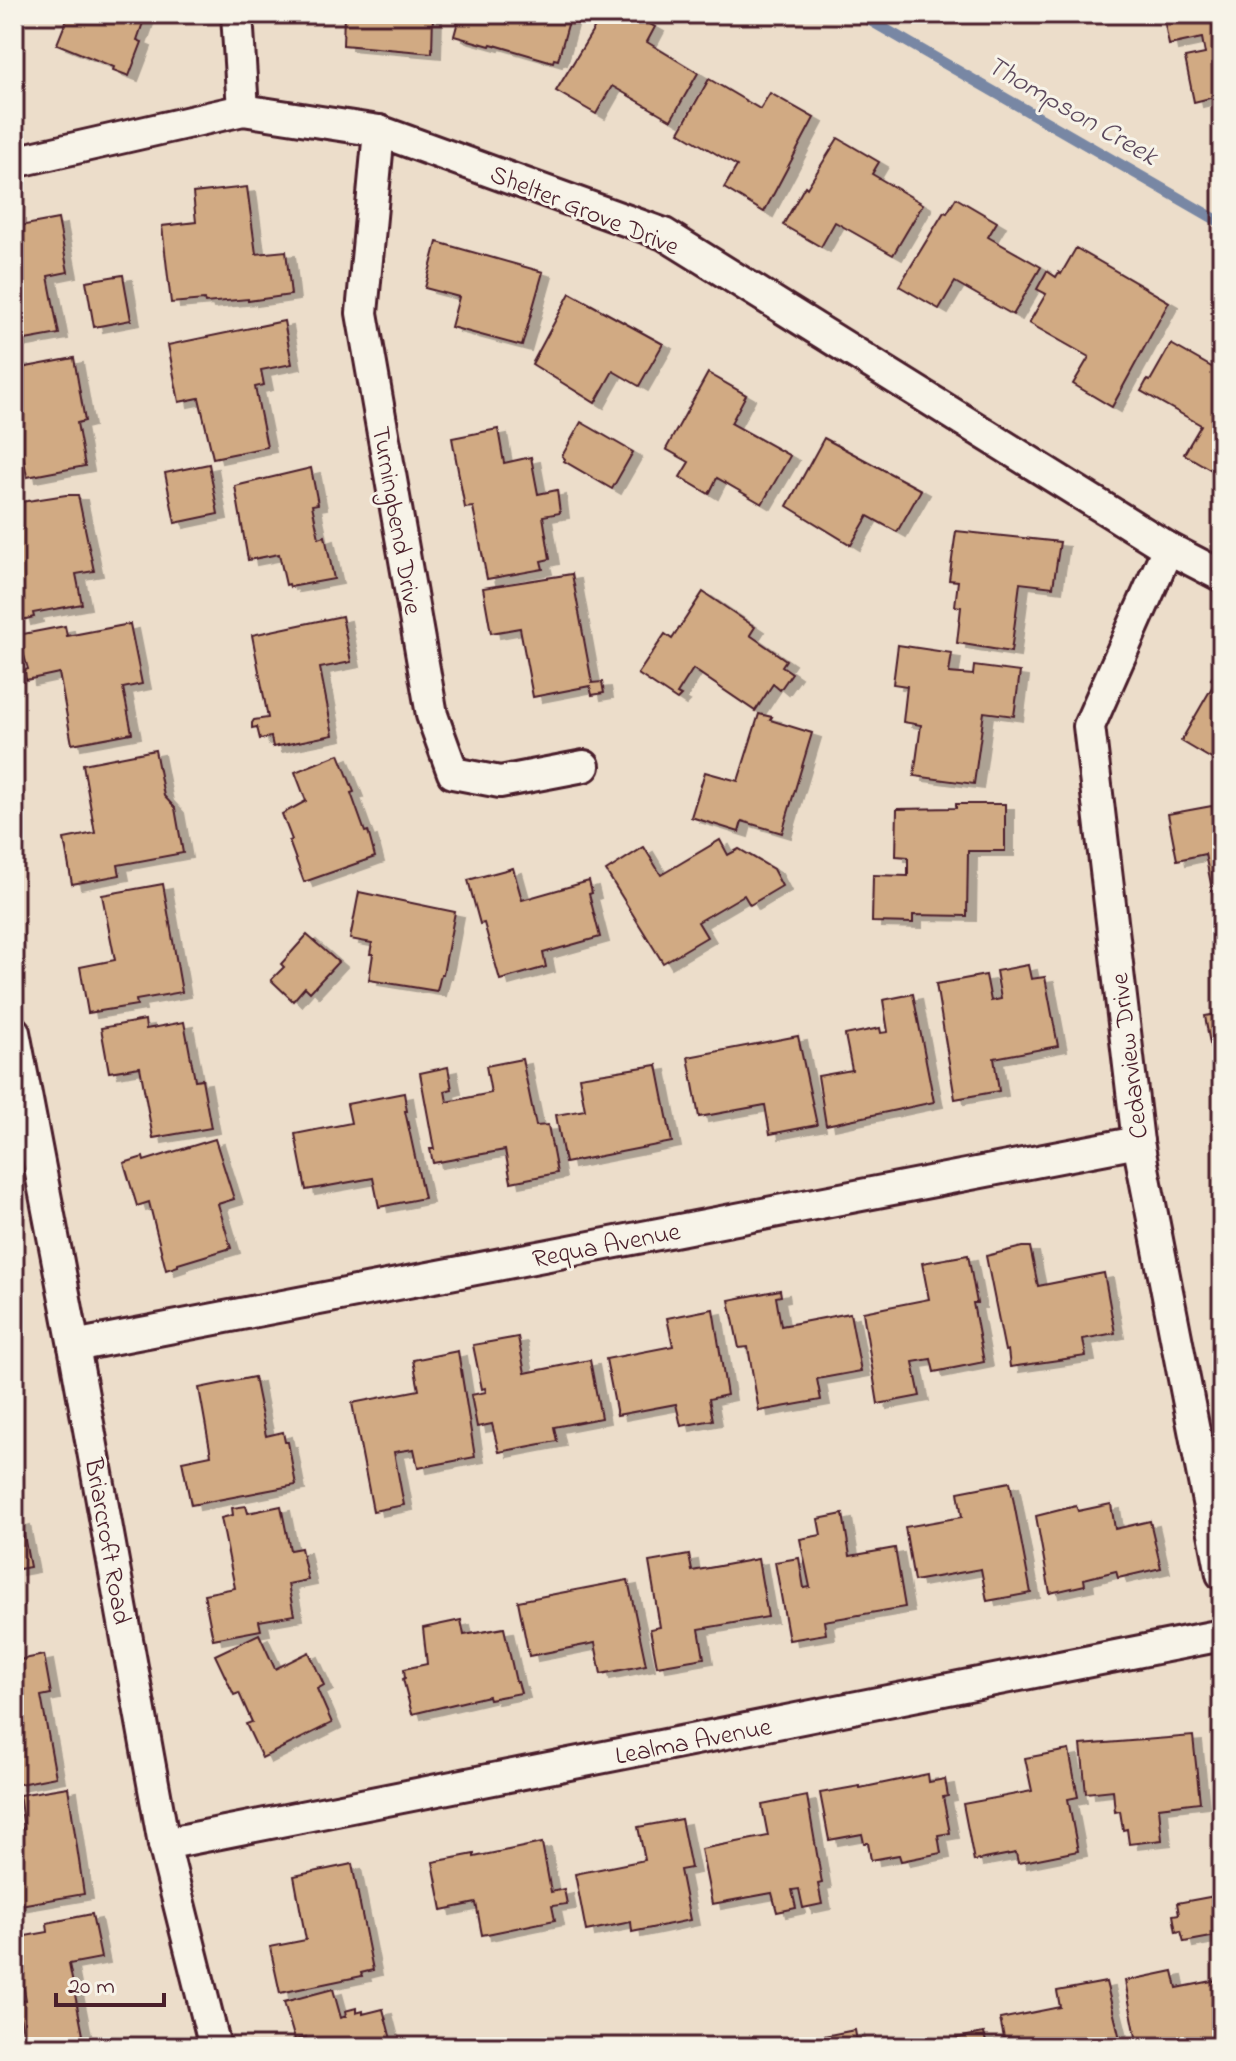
<svg xmlns="http://www.w3.org/2000/svg" width="1236" height="2061" viewBox="0 0 1236 2061" font-family="'Indie Flower',sans-serif">
<defs>
<filter id="shadow"><feDropShadow dx="9" dy="5" stdDeviation="0" flood-color="#0004"/></filter>
</defs>
<rect width="100%" height="100%" fill="#ecddca"/>
<filter id="ink" filterUnits="userSpaceOnUse"><feTurbulence type="fractalNoise" baseFrequency=".0125" numOctaves="2"/><feDisplacementMap in="SourceGraphic" scale="16" xChannelSelector="R" yChannelSelector="G"/><feConvolveMatrix kernelMatrix="1 2 1 2 8 2 1 2 1" color-interpolation-filters="sRGB"/></filter>
<g filter="url(#ink)">
<g fill="none" stroke-linecap="round" stroke-linejoin="round">
<!-- stream -->
<path stroke="#7887a4" stroke-width="11" d="M859,14L1222,223"/>
</g>
<!-- building -->
<g fill="#d1aa83" stroke="#4a1f2b" stroke-width="2" filter="url(#shadow)">
<path d="M69,14H146L137,40L142,42L129,76L113,70L114,67L57,44Z"/>
<path d="M344,14H433L432,53L343,45Z"/>
<path d="M460,14H571L558,60L554,59L553,62L491,44L490,46L454,36Z"/>
<path d="M603,14H632L655,27L647,42L698,73L671,120L612,86L596,114L556,91Z"/>
<path d="M1163,14H1222V95L1194,102L1185,58L1205,54L1202,38L1169,45Z"/>
<path d="M709,79L760,109L770,93L814,118L764,212L724,188L737,166L679,132Z"/>
<path d="M838,138L879,162L872,174L923,204L893,255L835,222L821,247L783,225L805,186L807,188Z"/>
<path d="M247,187L256,254L286,251L291,295L248,301V299L205,303L204,300L171,303L162,226L196,222L193,193Z"/>
<path d="M956,198L997,222L988,237L1041,267L1013,315L955,282L939,309L899,286L944,212L947,213Z"/>
<path d="M58,219L68,272L48,276L59,334L14,342V227Z"/>
<path d="M437,242L543,272L522,346L451,327L459,297L425,288Z"/>
<path d="M1076,248L1169,302L1112,407L1073,384L1089,357L1029,323L1046,294L1037,289L1047,271L1056,277L1059,272L1061,274Z"/>
<path d="M123,275L131,320L94,327L86,281Z"/>
<path d="M570,293L663,344L639,386L613,371L595,403L532,364Z"/>
<path d="M284,321L292,364L261,370L264,385L255,387L267,447L213,458L199,398L179,402L168,345Z"/>
<path d="M1171,344L1222,373V476L1184,454L1201,425L1141,391L1147,380L1150,381Z"/>
<path d="M74,358L85,421L77,423L85,466L27,477L14,404V361L20,360L21,368Z"/>
<path d="M708,373L746,395L731,423L790,456L762,504L717,478L709,494L680,477L689,462L666,449Z"/>
<path d="M581,422L633,452L612,489L564,461L565,459L562,456Z"/>
<path d="M498,429L504,463L531,457L538,494L557,490L560,513L543,516L550,559L541,561L543,569L487,579L473,507L465,508L452,438Z"/>
<path d="M824,438L921,490L897,532L868,516L851,545L787,506Z"/>
<path d="M209,464L218,514L175,523L165,473Z"/>
<path d="M311,468L318,504L312,505L319,538L325,536L334,579L290,587L289,584L286,585L279,554L248,560L235,486Z"/>
<path d="M66,495H78L94,571L76,574L82,604L33,613L34,617L22,620L14,581V574L19,573L14,550V503Z"/>
<path d="M956,531L1060,542L1053,587L1020,583L1011,652L957,643L961,607L955,606L958,581L949,580Z"/>
<path d="M572,574L592,683L602,682L604,693L592,695L590,686L533,697L520,628L491,633L483,588Z"/>
<path d="M703,592L755,627L750,635L786,660L782,666L792,673L780,690L773,684L755,711L693,669L677,694L681,696L677,700L638,674L665,634L672,639Z"/>
<path d="M342,616L351,662L320,668L333,735L273,747L271,737L260,739L257,727L252,728V723L254,720L268,718L252,635Z"/>
<path d="M130,624L142,684L123,688L132,733L72,744L59,673L26,680L25,670L28,669L18,635L65,626L67,636Z"/>
<path d="M898,645L952,653L949,673L973,675L974,666L1020,672L1014,716L984,712L974,784L914,776L921,725L903,722L907,686L893,684Z"/>
<path d="M1222,664V765L1181,741L1215,682L1211,679Z"/>
<path d="M759,714L772,717L770,720L812,733L782,833L742,821L739,832L691,817L705,772L738,781Z"/>
<path d="M155,750L164,796L175,808L183,853L118,865L120,875L72,884L64,839L95,833L83,764Z"/>
<path d="M339,754L354,792L351,793L365,832L368,831L375,857L304,882L289,841L292,840L282,814L306,801L295,772Z"/>
<path d="M956,804H1005V851H968L967,916L913,915V923L872,922L873,875L908,876V857L896,856L897,809L956,808Z"/>
<path d="M1212,806L1213,810L1222,808V918L1218,919L1205,854L1177,860L1168,814Z"/>
<path d="M720,840L728,855L739,849L773,869L782,886L750,905L744,895L698,922L707,937L663,963L606,871L644,847L661,875Z"/>
<path d="M513,868L522,900L589,881L592,893L589,894L600,937L543,953L546,967L500,980L484,923L480,924L468,880Z"/>
<path d="M163,884L182,992L136,1000L137,1005L88,1013L80,967L115,960L102,895Z"/>
<path d="M359,892L455,912L443,974H441L437,991L369,980L373,954H370L372,943L350,939Z"/>
<path d="M307,935L338,962L310,992L305,987L293,1001L271,980L284,967L281,964Z"/>
<path d="M1028,965L1031,979L1045,977L1058,1046L994,1058L999,1091L955,1099L936,984L986,975L991,1001L1001,999L996,971Z"/>
<path d="M913,994L934,1102L826,1125L818,1076L852,1070L845,1035L880,1028L881,1033L888,1032L883,1000Z"/>
<path d="M1222,1013V1060L1213,1061L1205,1016Z"/>
<path d="M145,1020L146,1029L184,1022L195,1080L202,1079L211,1128L153,1138L140,1067L109,1072L101,1028Z"/>
<path d="M798,1036L817,1125L770,1134L765,1105L699,1117L688,1057Z"/>
<path d="M522,1059L536,1126L548,1125L557,1173L511,1182L505,1150L433,1163L430,1149H434L420,1073L448,1067L452,1089L445,1091L447,1102L491,1093L486,1066Z"/>
<path d="M657,1065L672,1142L565,1163L556,1115L585,1110L579,1077Z"/>
<path d="M404,1093L407,1111H405L424,1198L379,1207L373,1178L306,1190L295,1134L351,1123L347,1104Z"/>
<path d="M215,1139L234,1199L218,1204L231,1248L178,1264V1266L166,1270L149,1202L137,1206L124,1163L143,1157L144,1161Z"/>
<path d="M1022,1247H1030L1038,1286L1104,1273L1115,1333L1083,1339L1086,1356L1010,1367L1008,1350L1005,1351L986,1256Z"/>
<path d="M968,1255L977,1303H973L984,1362L934,1372L931,1359L913,1362L920,1396L878,1404L863,1312L929,1299L922,1263Z"/>
<path d="M780,1290L781,1296L776,1297L781,1326L850,1313L861,1371L817,1379L821,1400L759,1411L748,1347L739,1348L729,1300Z"/>
<path d="M713,1309L727,1395L709,1399L713,1420L681,1426L676,1404L617,1415L606,1359L673,1346L667,1318Z"/>
<path d="M518,1337L525,1373L590,1360L601,1418L554,1427L557,1441L499,1452L492,1424L477,1427L471,1395L486,1392L485,1388L482,1389L473,1345Z"/>
<path d="M458,1351L475,1457L418,1468L414,1449L394,1452L404,1505L373,1511L352,1403L419,1390L413,1360Z"/>
<path d="M254,1377L266,1436L283,1432L285,1442H288L296,1485L191,1505L182,1461L211,1455L199,1388Z"/>
<path d="M1010,1482L1031,1593L987,1601L981,1569L914,1581L905,1527L962,1517L958,1492Z"/>
<path d="M1111,1504L1115,1529L1150,1521L1161,1568L1118,1578L1116,1571L1084,1579L1085,1585L1050,1593L1036,1516L1076,1506L1078,1511Z"/>
<path d="M246,1506L248,1513L281,1506L290,1550L301,1548L308,1580L288,1584L294,1615L259,1621L261,1630L213,1639L204,1594L235,1588L221,1518L233,1515L232,1508Z"/>
<path d="M843,1514L850,1556L895,1548L905,1607L824,1621L826,1634L789,1640L775,1562L799,1558L804,1588L810,1587L800,1539L821,1535L818,1519Z"/>
<path d="M21,1520L30,1567L14,1570V1522Z"/>
<path d="M689,1555L692,1571L758,1559L768,1617L699,1629L704,1658L657,1666L650,1629L660,1627L649,1562Z"/>
<path d="M628,1580L646,1665L601,1674L595,1643L529,1656L518,1601Z"/>
<path d="M461,1620L464,1635L504,1628L516,1682H518L521,1693L489,1699L488,1696L412,1714L403,1679L405,1678L404,1669L427,1664L423,1628Z"/>
<path d="M259,1634L275,1669L309,1652L324,1685L317,1689L332,1723L262,1758L246,1724L252,1722L239,1693L234,1695L215,1655Z"/>
<path d="M44,1655L51,1694L41,1696L56,1777L14,1785V1661Z"/>
<path d="M1193,1736L1200,1802L1159,1807L1162,1840L1129,1844L1127,1829L1123,1830L1120,1811L1115,1812L1113,1790L1086,1793L1081,1745Z"/>
<path d="M1069,1750L1078,1797L1068,1799L1078,1851L1018,1863L1016,1853L974,1861L963,1804L1032,1791L1025,1758Z"/>
<path d="M928,1774L929,1782L945,1779L948,1796L943,1797L950,1833L938,1835L941,1853L901,1861L899,1855L871,1860L868,1843H864L862,1834L829,1840L820,1793L860,1786V1788Z"/>
<path d="M68,1787L84,1894L14,1906V1863L22,1862L17,1829L24,1828L19,1795Z"/>
<path d="M807,1796L822,1883L818,1884L822,1904L803,1908L799,1889L792,1890L796,1908L777,1912L772,1893L712,1904L701,1849L768,1836L762,1805Z"/>
<path d="M681,1819L691,1868L680,1870L690,1920L632,1932L631,1922L586,1931L575,1874L645,1860L638,1827Z"/>
<path d="M542,1843L551,1892L564,1889L567,1904L552,1906L555,1920L482,1935L476,1903L442,1910L433,1862L474,1854V1857Z"/>
<path d="M352,1864L373,1970L361,1973L362,1976L280,1993L270,1947L306,1940L294,1876Z"/>
<path d="M1215,1896L1222,1935L1184,1942L1181,1931L1176,1932L1173,1915L1179,1914L1177,1903Z"/>
<path d="M92,1914L101,1958L69,1964L83,2035L26,2046L17,2002L26,2000L14,1938L48,1932L47,1923Z"/>
<path d="M1173,1971L1177,1988L1222,1979V2040L1185,2047H1134V2043L1137,2042L1125,1981Z"/>
<path d="M1106,1982L1122,2047H1006L1000,2019L1060,2007L1057,1991Z"/>
<path d="M333,1989L341,2018L346,2016L345,2011L356,2008V2013L363,2011V2014L383,2009L393,2047H308L306,2037L295,2040L284,2002Z"/>
<path d="M855,2030L858,2047H773V2046Z"/>
<path d="M984,2033L987,2047H908Z"/>
</g>
<g fill="none" stroke-linecap="round" stroke-linejoin="round">
<defs>
<g id="street">
<path d="M237,14L243,110"/>
<path d="M379,131L362,313L432,715L453,773L500,782L584,766"/>
<path d="M14,162L243,110L379,131L664,234L1168,548L1222,576"/>
<path d="M1168,548L1089,726L1138,1142L1222,1574"/>
<path d="M14,1032L74,1346L164,1844L215,2047"/>
<path d="M74,1346L1138,1142"/>
<path d="M164,1844L1222,1635"/>
</g>
</defs>
<!-- street casing -->
<use href="#street" stroke="#4a1f2b" stroke-width="36"/>
<!-- street -->
<use href="#street" stroke="#f7f3e8" stroke-width="30"/>
</g>
</g>
<g text-anchor="middle" stroke-width="6" stroke-linejoin="round" paint-order="stroke">
<!-- street labels -->
<g font-size="26" fill="#4a1f2b" stroke="#f7f3e8">
<text transform="translate(585 209) rotate(22)" y="9">Shelter Grove Drive</text>
<text transform="translate(398 520) rotate(80)" y="9">Turningbend Drive</text>
<text transform="translate(1128 1056) rotate(-97)" y="9">Cedarview Drive</text>
<text transform="translate(606 1244) rotate(-11)" y="9">Requa Avenue</text>
<text transform="translate(109 1541) rotate(80)" y="9">Briarcroft Road</text>
<text transform="translate(693 1740) rotate(-11)" y="9">Lealma Avenue</text>
</g>
<!-- water labels -->
<g font-size="28" font-style="italic" fill="#5d4a5e" stroke="#f7f3e8">
<text transform="translate(1073 109) rotate(30)" y="10">Thompson Creek</text>
</g>
</g>
<!-- margin -->
<rect width="1236" height="2061" fill="none" stroke="#f7f3e8" stroke-width="48"/>
<rect x="24" y="24" width="1188" height="2013" fill="none" stroke="#4a1f2b" stroke-width="3" filter="url(#ink)"/>
<!-- scale -->
<path d="M56 1993v12h108v-12" fill="none" stroke="#4a1f2b" stroke-width="4"/>
<text x="68" y="1993" font-size="24" fill="#4a1f2b" stroke="#f7f3e8" stroke-width="6" paint-order="stroke">20 m</text>
</svg>
